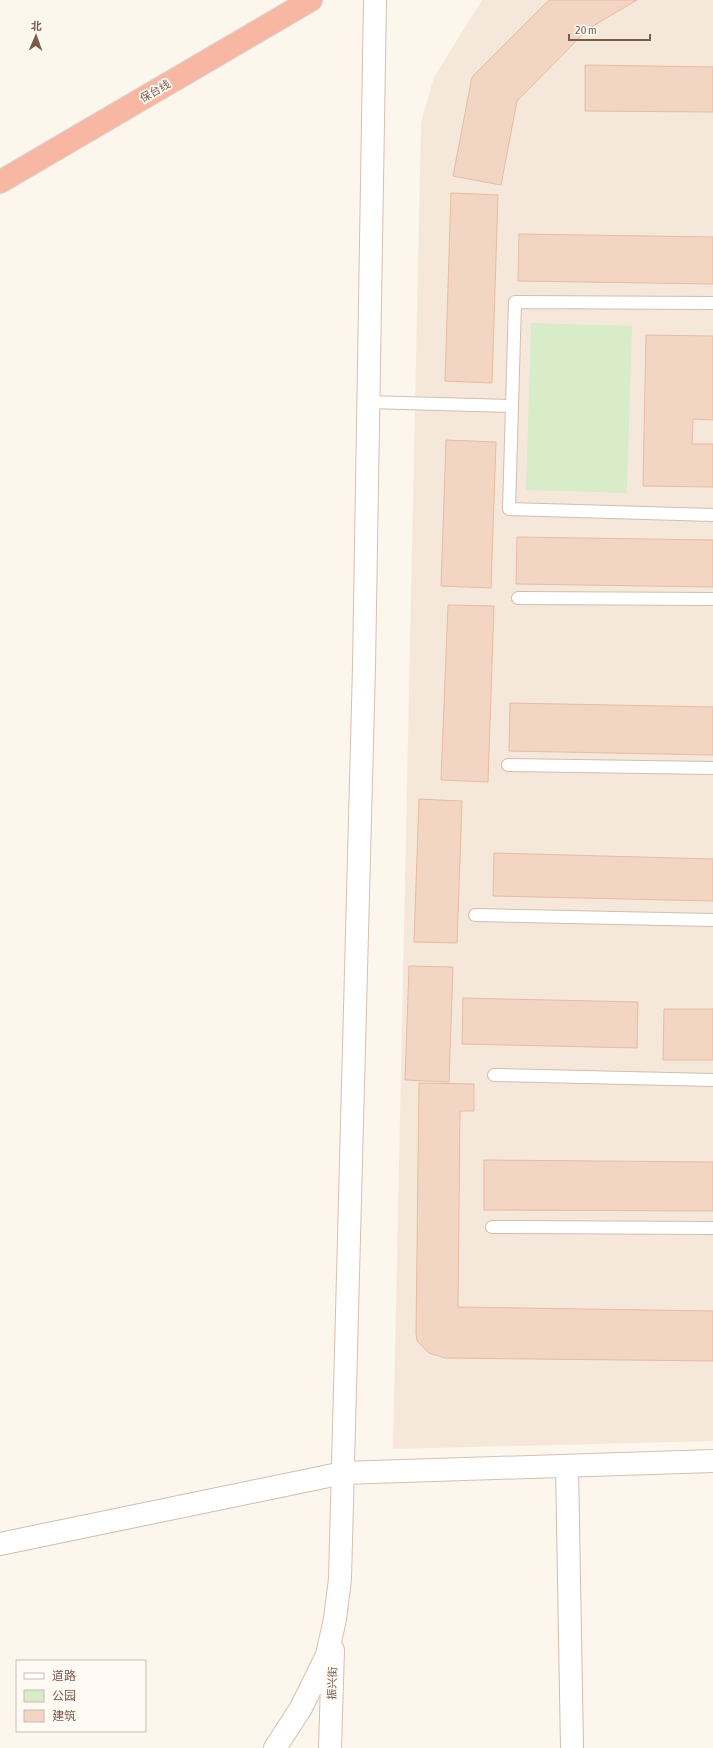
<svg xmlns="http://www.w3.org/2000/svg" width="713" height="1748" viewBox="0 0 713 1748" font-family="'Asap Condensed','Noto Sans SC',sans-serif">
<rect width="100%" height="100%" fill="#fdf6ec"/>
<!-- residential -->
<path fill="#f5e8da" d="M482,0H713V1441L393,1449L421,123L434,77Z"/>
<!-- green -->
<path fill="#d8ecc9" d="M531,323L632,326L627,493L526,490Z"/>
<!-- building -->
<g fill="#f3d5c3" stroke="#e6bba3">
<path d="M549,0H637L588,29L517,101L501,185L453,176L472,77Z"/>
<path d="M585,65L713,67V112L585,111Z"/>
<path d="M451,193L498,195L492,383L445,381Z"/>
<path d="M519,234L713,237V284L518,281Z"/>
<path d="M646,335L713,336V420L693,419L692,444H713V487L643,486Z"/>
<path d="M446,440L496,442L491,588L441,586Z"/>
<path d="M517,537L713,540V587L516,584Z"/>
<path d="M448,605L494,606L488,782L441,780Z"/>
<path d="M510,703L713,707V755L509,751Z"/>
<path d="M419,799L462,801L457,943L414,942Z"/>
<path d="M494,853L713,859V901L493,896Z"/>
<path d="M409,966L453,967L449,1082L405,1080Z"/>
<path d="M463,998L638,1002L637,1048L462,1044Z"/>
<path d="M664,1009H713V1060H663Z"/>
<path d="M419,1083L474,1084V1111H460L458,1307L713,1311V1361L445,1358L429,1353L417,1341L416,1333Z"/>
<path d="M484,1160L713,1162V1211L484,1210Z"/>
</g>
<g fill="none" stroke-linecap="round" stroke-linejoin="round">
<defs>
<g id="lane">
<path d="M713,303L515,302L509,509L713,515"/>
<path d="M368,402L512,406"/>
<path d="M518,598L713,599"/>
<path d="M508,765L713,768"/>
<path d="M475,915L713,920"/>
<path d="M494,1075L713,1080"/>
<path d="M492,1227L713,1228"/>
</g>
<g id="street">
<path d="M567,1466L572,1748"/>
<path d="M0,1544L343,1473"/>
</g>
<g id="secondary">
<path d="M343,1473L713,1461"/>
<path d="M275,1748L301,1708L327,1655L335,1619L340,1579L364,667L375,0"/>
<path d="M330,1748L333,1650"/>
</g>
<path id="highway" d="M0,182L311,0"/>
</defs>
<!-- lane casing -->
<use href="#lane" stroke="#d1beb0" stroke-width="14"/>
<!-- street casing -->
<use href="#street" stroke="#d1beb0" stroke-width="24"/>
<!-- secondary casing -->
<use href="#secondary" stroke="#d6c0b0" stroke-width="24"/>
<!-- highway casing -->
<use href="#highway" stroke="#dad1cd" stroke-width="24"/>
<!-- lane -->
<use href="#lane" stroke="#fff" stroke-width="12"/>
<!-- street -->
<use href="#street" stroke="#fff" stroke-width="22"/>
<!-- secondary -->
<use href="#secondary" stroke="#fff" stroke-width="22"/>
<!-- highway -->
<use href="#highway" stroke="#f7b7a3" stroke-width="22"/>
</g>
<g text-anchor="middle" stroke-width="3.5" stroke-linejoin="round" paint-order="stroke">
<!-- street labels -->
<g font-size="11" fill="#7a5c4d" stroke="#fffaf3">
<text transform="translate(155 91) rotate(-30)" y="4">保台线</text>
<text transform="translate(332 1683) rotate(-88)" y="4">振兴街</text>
</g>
</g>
<!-- legend -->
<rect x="16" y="1660" width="130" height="72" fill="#fffaf3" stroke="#cabbb1"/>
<rect x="24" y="1673" width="20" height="6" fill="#ffffff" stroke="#cabbb1"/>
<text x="52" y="1680" font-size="12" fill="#7a5c4d">道路</text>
<rect x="24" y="1690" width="20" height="12" fill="#d8ecc9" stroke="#cabbb1"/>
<text x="52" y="1700" font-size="12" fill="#7a5c4d">公园</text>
<rect x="24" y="1710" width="20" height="12" fill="#f3d5c3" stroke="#cabbb1"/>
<text x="52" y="1720" font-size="12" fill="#7a5c4d">建筑</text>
<!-- north arrow -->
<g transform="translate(36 36) rotate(2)" stroke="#fffaf3" stroke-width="3" paint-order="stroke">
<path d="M0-3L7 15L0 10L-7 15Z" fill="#7a5c4d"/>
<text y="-6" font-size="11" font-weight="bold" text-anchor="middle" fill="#7a5c4d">北</text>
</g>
<!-- scale -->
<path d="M569 34v6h81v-6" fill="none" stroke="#7a5c4d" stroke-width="2"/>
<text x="575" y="34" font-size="12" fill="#7a5c4d" stroke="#fffaf3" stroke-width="3" paint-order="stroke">20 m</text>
</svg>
